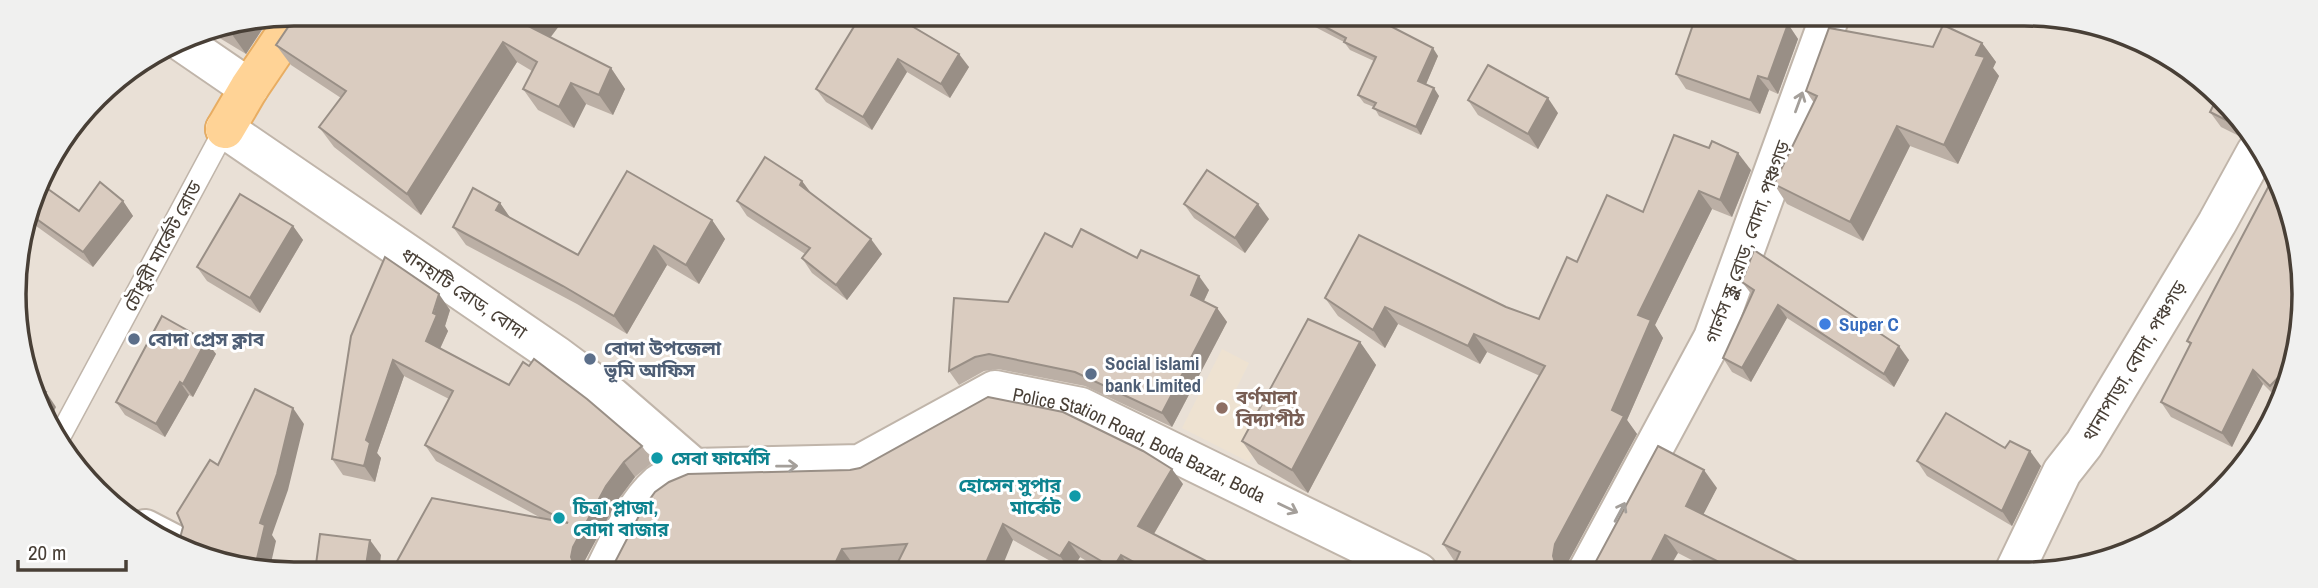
<svg xmlns="http://www.w3.org/2000/svg" width="2318" height="588" viewBox="0 0 2318 588" font-family="'Archivo Narrow','Noto Sans Bengali',sans-serif">
<rect width="100%" height="100%" fill="#f4efe8"/>
<!-- residential -->
<path fill="#e9e0d6" d="M294,14L2061,16L2164,52L2246,124L2295,222L2302,331L2275,418L2222,492L2147,545L2060,572H257L154,536L72,465L24,367L15,275L43,170L109,84L187,35Z"/>
<!-- education -->
<path fill="#eee2d1" d="M1222,349L1249,363L1231,399L1273,417L1249,462L1182,428Z"/>
<g fill="none" stroke-linecap="round" stroke-linejoin="round">
<defs>
<path id="service" d="M59,438L225,129"/>
<g id="minor">
<path d="M179,40L249,88"/>
<path d="M145,529L172,543"/>
<path d="M2014,572L2062,472L2084,444L2217,223L2256,152"/>
</g>
<g id="tertiary">
<path d="M225,129L557,356L612,397L694,468"/>
<path id="s1" d="M604,572C619,542 634,506 659,484C668,477 683,473 694,468L860,464L995,390L1081,407L1418,572"/>
<path d="M1587,572L1713,338L1830,16"/>
</g>
<path id="primary" d="M225,129L249,88L299,14"/>
</defs>
<!-- service casing -->
<use href="#service" stroke="#c0b5aa" stroke-width="24"/>
<!-- minor casing -->
<use href="#minor" stroke="#c0b5aa" stroke-width="42"/>
<!-- tertiary casing -->
<use href="#tertiary" stroke="#c0b5aa" stroke-width="42"/>
<!-- primary casing -->
<use href="#primary" stroke="#e8ad62" stroke-width="42"/>
<!-- service -->
<use href="#service" stroke="#fff" stroke-width="21"/>
<!-- minor -->
<use href="#minor" stroke="#fff" stroke-width="38"/>
<!-- tertiary -->
<use href="#tertiary" stroke="#fff" stroke-width="38"/>
<!-- primary -->
<use href="#primary" stroke="#ffd396" stroke-width="38"/>
</g>
<!-- wall -->
<g fill="#bbafa5">
<path d="M297,14H568L550,38L611,68L625,89L613,115L586,104L574,128L538,110L523,89L532,71L517,62L421,215L334,147L319,127L341,98L291,65L276,45Z"/>
<path d="M861,15L969,67L950,98L907,72L872,130L826,102L816,89Z"/>
<path d="M1295,15H1369L1438,56L1426,84L1439,96L1421,135L1379,116L1374,107L1364,103L1358,95L1374,61L1350,50L1344,42L1296,17Z"/>
<path d="M269,19L246,54L208,31Z"/>
<path d="M1788,24L1798,39L1778,94L1769,90L1760,114L1686,89L1676,74Z"/>
<path d="M1982,43L1996,62L1993,68L1999,76L1958,164L1910,146L1863,241L1787,204L1774,184L1814,103L1806,91L1933,47Z"/>
<path d="M2217,98L2246,124L2250,132L2245,133L2241,137L2221,127L2210,112Z"/>
<path d="M1468,100L1558,113L1538,149L1478,115Z"/>
<path d="M1751,170L1732,217L1712,209L1655,325L1663,338L1627,420L1637,434L1568,562L1566,572H1451L1455,562L1443,544L1540,376L1487,352L1480,364L1398,324L1385,348L1338,316L1325,298L1506,307L1539,319L1577,262L1643,212Z"/>
<path d="M802,181L811,193L882,254L847,300L812,273L802,258L805,254L747,216L737,201Z"/>
<path d="M123,201L133,216L93,267L32,223L30,219L31,215L79,211Z"/>
<path d="M500,203L511,219L578,255L712,220L725,239L699,284L667,265L627,334L577,304L466,245L453,227Z"/>
<path d="M1184,204L1269,219L1245,253L1194,218Z"/>
<path d="M293,226L303,240L260,313L207,281L197,267Z"/>
<path d="M1072,247L1137,258L1209,290L1204,301L1217,308L1227,322L1172,427L1085,386L998,369L984,371L959,385L949,371L1008,302Z"/>
<path d="M1742,282L1909,360L1894,387L1787,318L1751,382L1732,372L1723,358L1752,295Z"/>
<path d="M450,310L445,326L448,331L440,349L509,385L642,446L653,462L635,477L617,501L584,562L541,518L436,461L425,445L449,399L404,376L377,453L381,458L375,482L343,475L332,459L351,336Z"/>
<path d="M2302,331L2280,401L2263,384L2232,447L2171,417L2161,402L2190,345L2187,341Z"/>
<path d="M206,341L216,354L193,397L189,395L165,437L125,415L116,402Z"/>
<path d="M1360,342L1376,365L1308,493L1258,464L1242,441Z"/>
<path d="M2005,448L2041,466L2012,526L1927,476L1917,461Z"/>
<path d="M1183,484L1154,534L1216,572H1104L1080,557L1070,572L1013,540L899,561L853,564L608,572Z"/>
<path d="M1717,488L1703,514L1819,572H1715L1678,553L1587,572Z"/>
</g>
<!-- shaded-wall -->
<g fill="#998f86">
<path d="M537,14H568L543,47L528,26Z"/>
<path d="M269,19L246,54L231,33L236,25Z"/>
<path d="M1788,24L1798,39L1778,94L1768,79Z"/>
<path d="M503,42L517,62L421,215L407,194Z"/>
<path d="M1982,43L1996,62L1993,68L1999,76L1958,164L1944,145L1976,55Z"/>
<path d="M1433,48L1438,56L1424,89L1418,81Z"/>
<path d="M959,54L969,67L950,98L941,84Z"/>
<path d="M898,59L907,72L872,130L863,117Z"/>
<path d="M611,68L625,89L613,115L599,95Z"/>
<path d="M1758,76L1769,90L1760,114L1750,100Z"/>
<path d="M571,83L586,104L574,128L559,107Z"/>
<path d="M1434,88L1439,96L1421,135L1416,127Z"/>
<path d="M1548,98L1558,113L1538,149L1528,134Z"/>
<path d="M1897,126L1910,146L1863,241L1850,222Z"/>
<path d="M1738,153L1751,170L1732,217L1720,200Z"/>
<path d="M802,181L813,196L800,185Z"/>
<path d="M1699,191L1712,209L1655,325L1663,338L1627,420L1637,434L1568,562L1566,572H1560L1556,566L1553,556L1555,544L1612,410L1638,315Z"/>
<path d="M123,201L133,216L93,267L83,252Z"/>
<path d="M500,203L513,222L496,210Z"/>
<path d="M1258,204L1269,219L1245,253L1235,238Z"/>
<path d="M712,220L725,239L699,284L686,265Z"/>
<path d="M293,226L303,240L260,313L250,298Z"/>
<path d="M871,239L882,254L847,300L836,285Z"/>
<path d="M654,246L667,265L627,334L614,316Z"/>
<path d="M1199,276L1209,290L1200,309L1191,295Z"/>
<path d="M439,294L450,310L445,326L448,331L436,357L426,341Z"/>
<path d="M1778,305L1787,318L1751,382L1742,368Z"/>
<path d="M1385,307L1398,324L1385,348L1373,330Z"/>
<path d="M1217,308L1227,322L1172,427L1162,413Z"/>
<path d="M1474,334L1487,352L1480,364L1468,346Z"/>
<path d="M206,341L216,354L193,397L183,384Z"/>
<path d="M1360,342L1376,365L1308,493L1292,470Z"/>
<path d="M1899,346L1909,360L1894,387L1884,374Z"/>
<path d="M393,360L404,376L377,453L381,458L375,482L364,466L366,440Z"/>
<path d="M2253,370L2263,384L2232,447L2222,433Z"/>
<path d="M180,382L189,395L165,437L156,424Z"/>
<path d="M46,392L56,407L50,420L41,402Z"/>
<path d="M293,408L304,424L288,490L272,535L276,541L269,572H257L254,571L260,523Z"/>
<path d="M2030,451L2041,466L2012,526L2002,511Z"/>
<path d="M624,462L635,477L617,501L584,562L582,572H577L575,568L571,557L573,547L606,486Z"/>
<path d="M1172,469L1183,484L1149,542L1138,526Z"/>
<path d="M1704,470L1717,488L1699,523L1686,506Z"/>
<path d="M1003,524L1013,540L1000,572H982Z"/>
<path d="M1665,535L1678,553L1667,572H1646Z"/>
<path d="M370,540L381,555L379,572H365Z"/>
<path d="M1069,542L1080,557L1071,572L1060,556Z"/>
<path d="M842,549L853,564L849,572H831Z"/>
<path d="M1121,555L1132,571L1131,572H1116L1113,568Z"/>
<path d="M1210,563L1216,572H1205Z"/>
</g>
<!-- building -->
<g fill="#daccc0" stroke="#998f86" stroke-width="2">
<path d="M297,14H537L528,26L611,68L599,95L571,83L559,107L523,89L537,62L503,42L407,194L319,127L346,91L276,45Z"/>
<path d="M861,15H893L959,54L941,84L898,59L863,117L816,89Z"/>
<path d="M1303,15H1369L1433,48L1418,81L1434,88L1416,127L1373,108L1376,103L1358,95L1376,57L1344,42L1346,38Z"/>
<path d="M1696,16H1745L1788,24L1768,79L1758,76L1750,100L1676,74Z"/>
<path d="M236,25L231,33L223,28Z"/>
<path d="M1943,25L1982,43L1976,55L1985,57L1944,145L1897,126L1850,222L1774,184L1817,96L1806,91L1829,28L1933,47Z"/>
<path d="M1488,65L1548,98L1528,134L1468,100Z"/>
<path d="M2217,98L2239,117L2235,118L2230,122L2210,112Z"/>
<path d="M1674,135L1709,148L1712,141L1738,153L1720,200L1699,191L1638,315L1651,320L1612,410L1624,416L1555,544L1553,556L1556,566L1562,572H1451L1460,552L1443,544L1545,366L1474,334L1468,346L1385,307L1373,330L1325,298L1359,235L1506,307L1539,319L1567,257L1577,262L1607,195L1643,212Z"/>
<path d="M765,157L802,181L800,185L871,239L836,285L802,258L810,248L737,201Z"/>
<path d="M1207,170L1258,204L1235,238L1184,204Z"/>
<path d="M627,171L712,220L686,265L654,246L614,316L563,286L453,227L473,188L500,203L496,210L578,255Z"/>
<path d="M2273,178L2295,222L2302,331L2291,364L2270,386L2253,370L2222,433L2161,402L2191,343L2187,341Z"/>
<path d="M100,182L123,201L83,252L31,215L38,187L41,184L79,211Z"/>
<path d="M240,194L293,226L250,298L197,267Z"/>
<path d="M1081,229L1137,258L1141,250L1199,276L1191,295L1217,308L1162,413L1075,372L989,354L975,357L949,371L954,298L1008,302L1045,233L1072,247Z"/>
<path d="M1754,250L1899,346L1884,374L1778,305L1742,368L1723,358L1754,290L1742,282Z"/>
<path d="M385,257L439,294L433,313L437,315L426,341L509,385L523,362L529,366L534,359L587,399L642,446L624,462L606,486L573,547L571,557L575,568L579,572H391L432,498L568,523L425,445L453,391L393,360L366,440L370,443L364,466L332,459L351,336Z"/>
<path d="M162,316L206,341L183,384L180,382L156,424L116,402Z"/>
<path d="M1308,319L1360,342L1292,470L1242,441Z"/>
<path d="M33,385L46,392L41,402Z"/>
<path d="M255,389L293,408L277,474L260,523L265,525L254,571L175,544L180,538L183,527L177,513L210,460L218,465Z"/>
<path d="M988,397L1063,412L1143,451L1172,469L1138,526L1210,563L1205,572H1152L1121,555L1113,568L1069,542L1060,556L1003,524L982,572H893L907,544L842,549L831,572H608L613,566L642,510L655,492L669,482L688,474L850,470L860,468Z"/>
<path d="M1946,413L2005,448L2010,441L2030,451L2002,511L1917,461Z"/>
<path d="M1658,446L1704,470L1686,506L1819,572H1739L1665,535L1646,572H1587L1594,565Z"/>
<path d="M320,534L370,540L365,572H315Z"/>
<path d="M1936,565L1950,572H1933Z"/>
</g>
<!-- one-way arrows -->
<defs><path id="oneway-shaft" d="M-6 0H5M1.5-3L5.5 0L1.5 3" fill="none" stroke-width="1.6" stroke-linecap="round" stroke-linejoin="round" transform="scale(1.75)"/></defs>
<g stroke="#a49f9a">
<use href="#oneway-shaft" transform="translate(1799 102) rotate(-70)"/>
<use href="#oneway-shaft" transform="translate(787 466) rotate(-1)"/>
<use href="#oneway-shaft" transform="translate(1288 508) rotate(26)"/>
<use href="#oneway-shaft" transform="translate(1620 512) rotate(-62)"/>
</g>
<!-- markers -->
<circle fill="#3f7fe0" stroke="#fff" stroke-width="2.5" cx="1825" cy="324" r="7"/>
<g fill="#5c6f8a" stroke="#fff" stroke-width="2.5">
<circle cx="134" cy="339" r="7"/>
<circle cx="590" cy="359" r="7"/>
<circle cx="1091" cy="374" r="7"/>
</g>
<circle fill="#8d6e63" stroke="#fff" stroke-width="2.5" cx="1222" cy="408" r="7"/>
<g fill="#0f9aa8" stroke="#fff" stroke-width="2.5">
<circle cx="657" cy="458" r="7"/>
<circle cx="1075" cy="496" r="7"/>
<circle cx="559" cy="518" r="7"/>
</g>
<g text-anchor="middle" stroke-width="6" stroke-linejoin="round" paint-order="stroke">
<!-- street labels -->
<g font-size="19" fill="#483f36" stroke="#fff">
<text transform="translate(1747 242) rotate(-70)" y="7">গার্লস স্কুল রোড, বোদা, পঞ্চগড়</text>
<text transform="translate(162 246) rotate(-62)" y="7">চৌধুরী মার্কেট রোড</text>
<text transform="translate(464 293) rotate(34)" y="7">ধানহাটি রোড, বোদা</text>
<text transform="translate(2134 361) rotate(-59)" y="7">থানাপাড়া, বোদা, পঞ্চগড়</text>
<text dy="7" stroke="none"><textPath href="#s1" startOffset="618">Police Station Road, Boda Bazar, Boda</textPath></text>
</g>
<!-- shop labels -->
<g font-size="19" font-weight="bold" fill="#366cbe" stroke="#fff" text-anchor="start">
<text x="1839" y="331">Super C</text>
</g>
<!-- service labels -->
<g font-size="19" font-weight="bold" fill="#4e5e75" stroke="#fff" text-anchor="start">
<text x="148" y="346">বোদা প্রেস ক্লাব</text>
<text x="604" y="355">বোদা উপজেলা<tspan x="604" dy="22">ভূমি আফিস</tspan></text>
<text x="1105" y="370">Social islami<tspan x="1105" dy="22">bank Limited</tspan></text>
</g>
<!-- education labels -->
<g font-size="19" font-weight="bold" fill="#785e54" stroke="#fff" text-anchor="start">
<text x="1236" y="404">বর্ণমালা<tspan x="1236" dy="22">বিদ্যাপীঠ</tspan></text>
</g>
<!-- culture labels -->
<g font-size="19" font-weight="bold" fill="#0d838f" stroke="#fff" text-anchor="start">
<text x="671" y="465">সেবা ফার্মেসি</text>
<text x="1061" y="492" text-anchor="end">হোসেন সুপার<tspan x="1061" dy="22">মার্কেট</tspan></text>
<text x="573" y="514">চিত্রা প্লাজা,<tspan x="573" dy="22">বোদা বাজার</tspan></text>
</g>
</g>
<!-- crop -->
<path d="M0 0H2318V588H0ZM294 26H2024A268 268 0 0 1 2292 294V294A268 268 0 0 1 2024 562H294A268 268 0 0 1 26 294V294A268 268 0 0 1 294 26Z" fill="#f0f0ef" fill-rule="evenodd"/>
<path fill="none" stroke="#483f36" stroke-width="3.5" d="M294 26H2024A268 268 0 0 1 2292 294V294A268 268 0 0 1 2024 562H294A268 268 0 0 1 26 294V294A268 268 0 0 1 294 26Z"/>
<!-- scale -->
<path d="M18 560v10h108v-10" fill="none" stroke="#483f36" stroke-width="3.5"/>
<text x="28" y="560" font-size="21" fill="#483f36" stroke="#ffffff" stroke-width="5" paint-order="stroke">20 m</text>
</svg>
